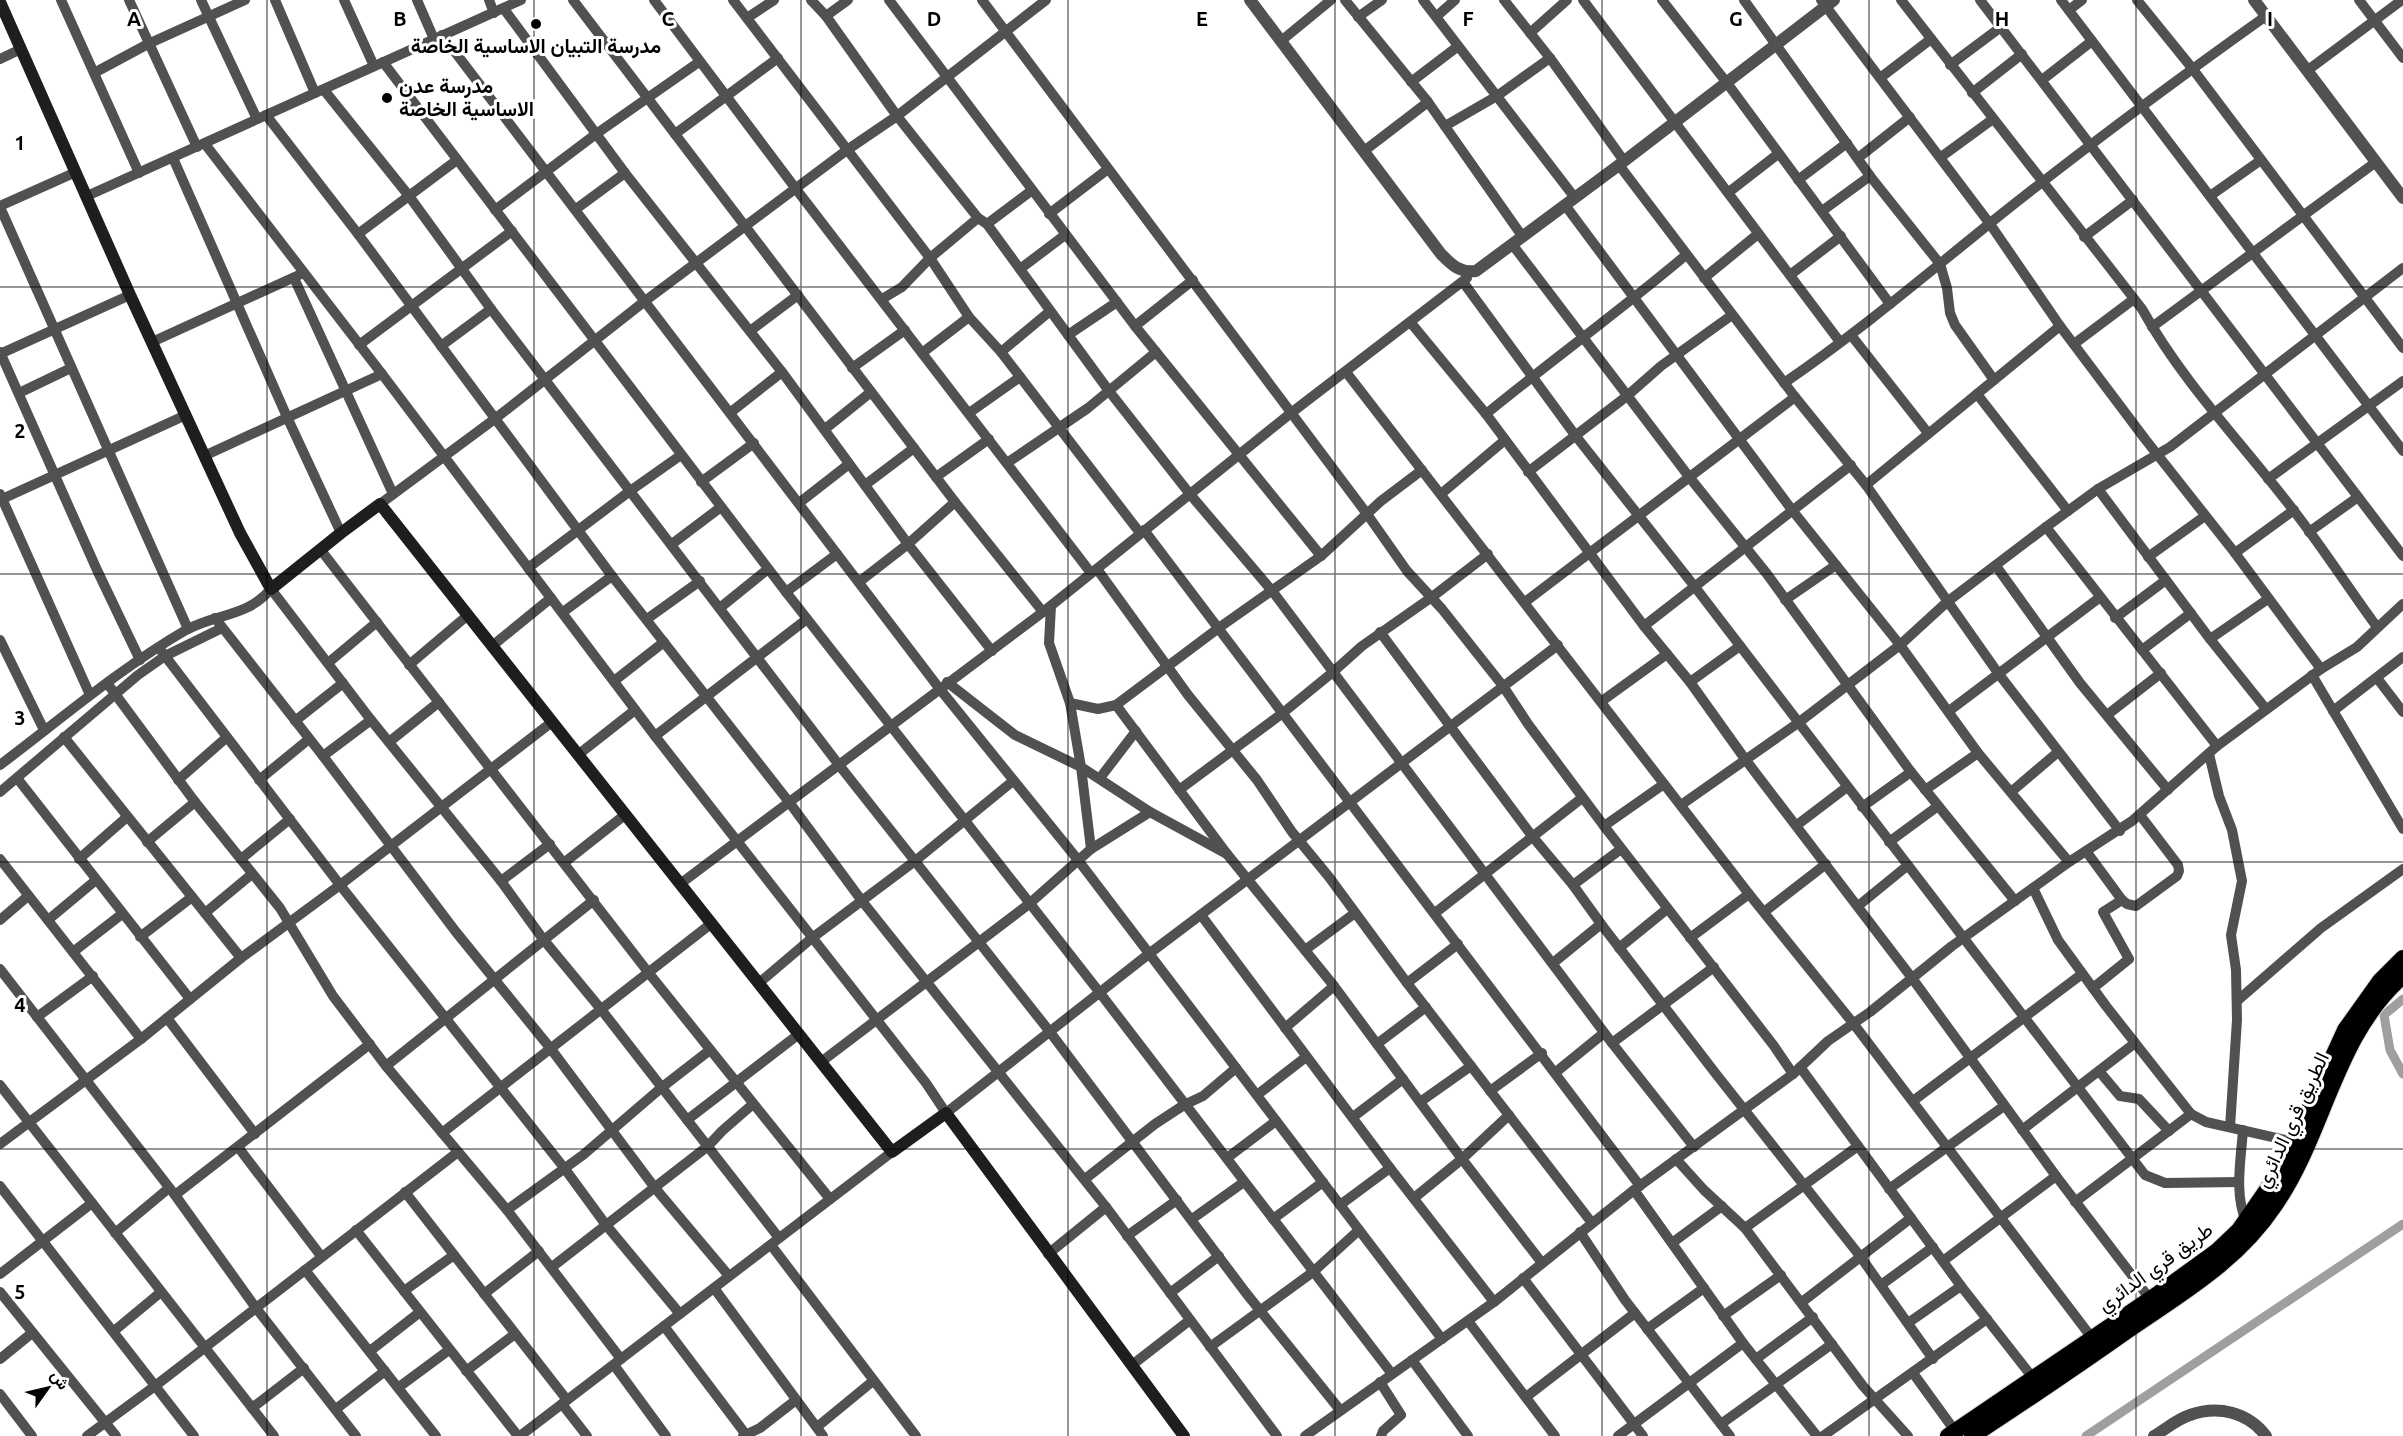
<svg xmlns="http://www.w3.org/2000/svg" width="2403" height="1436" viewBox="0 0 2403 1436" font-family="Ubuntu,Vazirmatn,sans-serif">
<rect width="100%" height="100%" fill="#fff"/>
<g fill="none" stroke-linecap="round" stroke-linejoin="round">
<!-- canal -->
<g stroke="#9f9f9f" stroke-width="9">
<path d="M2403,999L2384,1015L2390,1050L2403,1074"/>
<path d="M2086,1436L2403,1224"/>
</g>
<defs>
<g id="trunk">
<path d="M1948,1436L2159,1293L2217,1251L2239,1230L2282,1168L2345,1030L2380,981L2403,958"/>
<path d="M1972,1436C2024,1402 2076,1367 2127,1331C2182,1293 2237,1262 2275,1205C2325,1133 2334,1036 2403,976"/>
</g>
</defs>
<!-- trunk casing -->
<use href="#trunk" stroke="#dbdbdb" stroke-width="18"/>
<!-- minor -->
<g stroke="#515151" stroke-width="10">
<path d="M61,0L139,173"/>
<path d="M129,0L197,147"/>
<path d="M201,0L257,119"/>
<path d="M275,0L315,93"/>
<path d="M344,0L374,66"/>
<path d="M417,0L434,39"/>
<path d="M489,0L494,13"/>
<path d="M573,0L955,502L1043,612"/>
<path d="M654,0L796,189L1091,573"/>
<path d="M733,0L930,258L969,317L1001,352L1140,533"/>
<path d="M811,0L826,16L897,116L978,218L987,224L1109,391L1189,493L1273,592L1612,1043L1694,1147"/>
<path d="M889,0L1135,326L1321,556"/>
<path d="M982,0L1367,514L1407,571L1442,609L1503,686L1528,724L1604,826L1774,1046L1793,1074"/>
<path d="M1345,0L1428,102L1522,236"/>
<path d="M1423,0L1575,198"/>
<path d="M1504,0L1550,58L1624,161"/>
<path d="M1583,0L1840,342"/>
<path d="M1662,0L1727,83L1890,304"/>
<path d="M1744,0L1870,176L1940,264L1947,288L1950,313L1955,325L1994,380"/>
<path d="M1821,0L1990,224L2060,326L2145,439L2235,553L2321,669"/>
<path d="M1901,0L2142,309C2183,383 2243,444 2294,511C2323,548 2349,589 2377,627"/>
<path d="M1980,0L2403,556"/>
<path d="M2061,0L2403,451"/>
<path d="M2137,0L2192,68L2403,348"/>
<path d="M2359,0L2403,58"/>
<path d="M504,9L625,173L782,372L908,544L992,651"/>
<path d="M2069,10L2082,0"/>
<path d="M826,16L848,0"/>
<path d="M1437,16L1455,0"/>
<path d="M1358,17L1382,0"/>
<path d="M747,18L774,0"/>
<path d="M1530,33L1567,0"/>
<path d="M442,35L939,688L1078,860L1442,1339"/>
<path d="M1281,41L1331,0"/>
<path d="M0,59L21,49"/>
<path d="M383,62L786,592L1100,993L1392,1374"/>
<path d="M1950,65L2001,27"/>
<path d="M2308,70L2402,0"/>
<path d="M94,73L148,44L245,0"/>
<path d="M1880,78L1931,39"/>
<path d="M2042,80L2092,41"/>
<path d="M1411,82L1457,47"/>
<path d="M324,90L409,196L491,309L839,765L1050,1032L1246,1293L1340,1410"/>
<path d="M1972,93L2022,54"/>
<path d="M266,115L358,234L612,576L789,802L862,901L1106,1207L1277,1436"/>
<path d="M1445,126L1497,96L1550,58"/>
<path d="M675,134L778,58"/>
<path d="M205,144L382,374L655,736L926,1083L946,1113L1150,953L1558,645"/>
<path d="M1364,151L1428,102"/>
<path d="M1941,157L1993,119"/>
<path d="M173,158L287,417L341,533"/>
<path d="M1858,158L1910,117"/>
<path d="M1619,165L1795,397L1866,485L1998,673L2120,831"/>
<path d="M1798,180L1847,143"/>
<path d="M1729,192L1778,154"/>
<path d="M87,196L521,0"/>
<path d="M2210,196L2261,160"/>
<path d="M1565,205L1792,510L1900,645L1978,753L2069,862"/>
<path d="M0,206L76,172"/>
<path d="M0,207L188,629"/>
<path d="M576,209L625,173"/>
<path d="M495,210L596,134L699,62"/>
<path d="M1822,211L1870,176"/>
<path d="M1049,214L1108,169"/>
<path d="M987,224L1031,191"/>
<path d="M358,234L457,160"/>
<path d="M2084,237L2133,200"/>
<path d="M1512,244L1690,478L1767,574L1911,772L2015,901"/>
<path d="M1020,269L1065,235"/>
<path d="M1790,275L1841,236"/>
<path d="M294,278L393,494"/>
<path d="M1704,278L1758,234"/>
<path d="M1463,282L1575,435L1695,587L2145,1175L2165,1183L2239,1182"/>
<path d="M882,299L902,287L930,258L978,218"/>
<path d="M1411,323L1486,414L1644,626L1690,682L1745,759L1912,978L2056,1176L2150,1299"/>
<path d="M1135,326L1193,280"/>
<path d="M2152,327L2376,162"/>
<path d="M750,331L798,295"/>
<path d="M1068,335L1117,302"/>
<path d="M1851,335L1928,433"/>
<path d="M152,342L299,275"/>
<path d="M2074,344L2134,299"/>
<path d="M359,345L512,231"/>
<path d="M441,346L491,309"/>
<path d="M0,352L97,570L140,660"/>
<path d="M1001,352L1049,312"/>
<path d="M922,353L969,317"/>
<path d="M0,354L130,295"/>
<path d="M852,368L905,330"/>
<path d="M1346,372L1749,894L1853,1023L2092,1338"/>
<path d="M1784,383C1856,334 1922,278 1989,224C2079,152 2172,83 2266,16"/>
<path d="M19,393L71,368"/>
<path d="M1977,394L2068,511"/>
<path d="M731,412L782,372"/>
<path d="M969,413L1020,377"/>
<path d="M1486,414C1552,360 1621,310 1686,255"/>
<path d="M825,429L871,392"/>
<path d="M204,456L382,374"/>
<path d="M1007,463L1088,408L1156,352"/>
<path d="M1528,472L1627,396L1661,366L1732,315"/>
<path d="M936,477L989,439"/>
<path d="M2268,479L2403,381"/>
<path d="M701,482L754,443"/>
<path d="M865,485L914,448"/>
<path d="M1866,485L2060,326"/>
<path d="M2098,489L2210,639L2266,709"/>
<path d="M0,494L90,695"/>
<path d="M1441,494L1505,440"/>
<path d="M0,500L186,415"/>
<path d="M799,503L849,464"/>
<path d="M380,504L496,418L645,301L847,150L897,116L1046,0"/>
<path d="M2046,527L2217,746"/>
<path d="M1144,530L1640,1186"/>
<path d="M2309,532L2358,497"/>
<path d="M672,544L721,507"/>
<path d="M320,549L648,972L830,1199"/>
<path d="M2235,553L2294,510"/>
<path d="M2148,557L2205,516"/>
<path d="M1996,566L2080,683L2168,790"/>
<path d="M528,568L630,491L681,455"/>
<path d="M1097,569L1188,695L1257,780L1292,832L1329,877L1407,983L1592,1223"/>
<path d="M859,582L908,544L955,502"/>
<path d="M786,592L837,554"/>
<path d="M1785,600L1836,565"/>
<path d="M1525,602L1795,397"/>
<path d="M721,607L768,569"/>
<path d="M563,612L612,576"/>
<path d="M215,618L323,756L456,932L551,1049L655,1188L729,1276"/>
<path d="M2115,618L2166,580"/>
<path d="M647,619L700,581"/>
<path d="M1644,626L1851,465"/>
<path d="M1380,632L1532,836L1573,885L1601,924L1716,1074L1860,1256L1933,1359"/>
<path d="M2210,639L2268,599"/>
<path d="M0,640L44,730"/>
<path d="M492,646L551,598"/>
<path d="M159,648L340,885L565,1169L606,1225L680,1314"/>
<path d="M2142,650L2191,613"/>
<path d="M328,663L377,622"/>
<path d="M409,665L468,615"/>
<path d="M2312,675L2403,829"/>
<path d="M2377,678L2403,712"/>
<path d="M614,681L664,642"/>
<path d="M947,682L1015,735L1081,767L1150,812L1227,854"/>
<path d="M1690,682L1740,646"/>
<path d="M107,683L195,802L280,908L333,996L386,1066L507,1210L621,1359"/>
<path d="M1602,701L1667,654"/>
<path d="M1070,703L1098,709L1116,705L1220,627L1321,556L1381,501L1422,470"/>
<path d="M1116,705L1227,854L1334,986L1462,1159L1542,1263"/>
<path d="M1949,711L2099,598"/>
<path d="M2333,711L2403,657"/>
<path d="M2107,715L2161,673"/>
<path d="M295,721L343,683"/>
<path d="M655,736L807,619"/>
<path d="M64,737L241,958"/>
<path d="M389,742L439,702"/>
<path d="M579,754L635,710"/>
<path d="M2209,754L2219,796L2232,830L2242,881L2231,935L2236,970L2237,1020L2230,1127"/>
<path d="M323,756L371,720"/>
<path d="M0,765C61,719 119,669 186,630C217,613 246,618 271,589L371,720L501,881L543,939L600,1008L779,1238"/>
<path d="M17,778L190,999"/>
<path d="M1100,778L1136,731"/>
<path d="M178,780L226,738"/>
<path d="M259,780L309,739"/>
<path d="M1179,790L1284,712L1333,672L1362,646L1432,597L1488,554"/>
<path d="M1925,790L1978,753"/>
<path d="M0,792L138,675L165,656L222,628"/>
<path d="M2011,792L2058,752"/>
<path d="M1681,805L1798,723L1900,645L1947,602L2046,527L2098,489L2170,447L2403,268"/>
<path d="M1862,807L1911,772"/>
<path d="M1797,825L1847,787"/>
<path d="M1604,826L1664,784"/>
<path d="M147,842L195,802"/>
<path d="M1889,842L1938,806"/>
<path d="M1091,849L1150,812"/>
<path d="M2086,851L2122,900L2127,904L2136,906L2177,876L2179,871L2178,865L2140,815"/>
<path d="M0,859L141,1039"/>
<path d="M79,859L127,817"/>
<path d="M241,859L290,819"/>
<path d="M565,862L626,814"/>
<path d="M501,881L550,844"/>
<path d="M680,884L1043,612L1291,413L1467,278"/>
<path d="M1573,885L1621,849"/>
<path d="M2033,888L2058,940L2106,1006L2191,1114L2206,1122L2294,1142"/>
<path d="M1858,906L1907,866"/>
<path d="M1764,912L1826,864"/>
<path d="M205,913L252,874"/>
<path d="M1435,913L1582,798"/>
<path d="M1201,915L1390,1168L1494,1302"/>
<path d="M0,920L28,896"/>
<path d="M48,920L96,880"/>
<path d="M140,937L192,897"/>
<path d="M1690,938L1749,894"/>
<path d="M1619,948L1667,909"/>
<path d="M1305,950L1355,913"/>
<path d="M73,952L122,914"/>
<path d="M1553,963L1601,924"/>
<path d="M0,969L175,1195L256,1308L356,1436"/>
<path d="M759,983L812,938L915,861L1013,781"/>
<path d="M1407,983L1458,944"/>
<path d="M2093,988L2129,959L2103,912L2122,900"/>
<path d="M2237,1001L2321,928L2403,869"/>
<path d="M37,1017L93,976"/>
<path d="M167,1018L255,1134"/>
<path d="M1285,1028L1334,986"/>
<path d="M1612,1043L1714,967"/>
<path d="M1377,1044L1426,1007"/>
<path d="M821,1062L1029,904L1091,849L1081,767L1070,703L1049,643L1051,606"/>
<path d="M386,1066L594,900"/>
<path d="M1800,1067L1961,1286L2033,1378"/>
<path d="M2099,1071L2120,1096L2139,1099L2169,1131"/>
<path d="M1556,1072L1604,1033"/>
<path d="M0,1085L274,1436"/>
<path d="M1490,1091L1542,1053"/>
<path d="M1257,1095L1306,1057"/>
<path d="M1913,1101L2082,974"/>
<path d="M1420,1102L1471,1066"/>
<path d="M1353,1117L1403,1079"/>
<path d="M687,1120L799,1034"/>
<path d="M2022,1130L2135,1043"/>
<path d="M2243,1130C2241,1159 2234,1194 2246,1221"/>
<path d="M442,1133L712,923"/>
<path d="M0,1144L141,1039L241,958L340,885L552,722"/>
<path d="M238,1147L321,1256"/>
<path d="M1227,1158L1276,1121"/>
<path d="M1676,1159L1704,1190L1745,1228L1863,1386L1908,1436"/>
<path d="M1085,1179L1155,1124L1184,1105L1203,1096L1236,1068"/>
<path d="M0,1186L194,1436"/>
<path d="M1889,1189L2004,1106"/>
<path d="M1634,1190L1743,1343L1817,1436"/>
<path d="M405,1192L567,1400"/>
<path d="M175,1195L370,1044"/>
<path d="M1414,1198L1462,1159L1509,1115"/>
<path d="M2075,1202L2191,1114"/>
<path d="M1340,1205L1390,1168"/>
<path d="M507,1210L583,1155L661,1088L710,1050"/>
<path d="M1192,1219L1244,1182"/>
<path d="M1273,1219L1323,1182"/>
<path d="M1745,1228L1858,1146"/>
<path d="M356,1230L518,1436"/>
<path d="M1580,1232L1625,1300L1730,1436"/>
<path d="M115,1233L169,1188"/>
<path d="M1127,1236L1177,1200"/>
<path d="M1672,1243L1722,1206"/>
<path d="M771,1245L916,1436"/>
<path d="M1048,1254L1106,1207"/>
<path d="M1943,1261L2056,1176"/>
<path d="M552,1267L708,1146L722,1131L753,1104"/>
<path d="M305,1270L436,1436"/>
<path d="M0,1274L92,1203"/>
<path d="M1523,1278L1643,1436"/>
<path d="M1881,1285L1933,1247"/>
<path d="M714,1288L823,1436"/>
<path d="M404,1291L454,1255"/>
<path d="M0,1292L116,1436"/>
<path d="M1170,1293L1219,1256"/>
<path d="M484,1294L539,1251"/>
<path d="M1802,1302L1911,1218"/>
<path d="M1723,1316L1781,1275"/>
<path d="M1468,1321L1555,1436"/>
<path d="M1908,1323L1961,1286"/>
<path d="M664,1326L747,1436"/>
<path d="M1647,1329L1704,1288"/>
<path d="M114,1331L161,1292"/>
<path d="M1210,1347L1313,1272L1359,1230"/>
<path d="M370,1351L420,1312"/>
<path d="M0,1359L32,1333"/>
<path d="M1756,1359L1813,1317"/>
<path d="M1412,1360L1468,1436"/>
<path d="M614,1365L666,1436"/>
<path d="M1132,1365L1190,1320"/>
<path d="M466,1371L515,1334"/>
<path d="M1913,1373L1955,1431"/>
<path d="M1380,1382L1401,1415L1383,1431L1381,1436"/>
<path d="M399,1387L449,1350"/>
<path d="M0,1394L32,1436"/>
<path d="M1526,1397L1635,1313"/>
<path d="M562,1404L587,1436"/>
<path d="M252,1408L304,1368"/>
<path d="M336,1409L385,1371"/>
<path d="M1721,1424L1832,1344"/>
<path d="M817,1427L873,1381"/>
<path d="M87,1436L155,1386L458,1152"/>
<path d="M520,1436L892,1152"/>
<path d="M743,1436L760,1428L796,1400"/>
<path d="M1305,1436L1494,1302L1634,1190L1793,1074L1828,1041L1870,1012L1952,946L2069,862L2132,821L2217,746L2321,669L2357,647L2403,604"/>
<path d="M1618,1436L1743,1343"/>
<path d="M1823,1436L1987,1319"/>
</g>
<!-- tertiary -->
<g stroke="#515151" stroke-width="12">
<path d="M1250,0L1441,254C1452,265 1459,273 1476,271L1619,165L1834,0"/>
<path d="M2254,0L2403,198"/>
<path d="M2154,1436C2166,1429 2177,1419 2190,1415C2218,1405 2248,1412 2266,1436"/>
</g>
<!-- secondary -->
<path stroke="#1e1e1e" stroke-width="12" d="M0,2L130,295L240,533L271,589L341,533L380,504L892,1152L946,1113L1184,1436"/>
<!-- trunk -->
<use href="#trunk" stroke="#000" stroke-width="16"/>
</g>
<!-- grid -->
<path fill="none" stroke="#000" stroke-width="1.5" stroke-opacity="0.55" d="M267,0V1436M534,0V1436M801,0V1436M1068,0V1436M1335,0V1436M1602,0V1436M1869,0V1436M2136,0V1436M0,287H2403M0,574H2403M0,862H2403M0,1149H2403"/>
<!-- markers -->
<g fill="#000" stroke="#fff" stroke-width="2">
<circle cx="536" cy="24" r="6"/>
<circle cx="387" cy="98" r="6"/>
</g>
<g text-anchor="middle" stroke-width="6" stroke-linejoin="round" paint-order="stroke">
<!-- poi labels -->
<g font-size="20" font-weight="bold" fill="#000" stroke="#fff">
<text x="536" y="53">مدرسة التبيان الاساسية الخاصة</text>
<text x="399" y="93" text-anchor="start">مدرسة عدن<tspan x="399" dy="23">الاساسية الخاصة</tspan></text>
</g>
<!-- street labels -->
<g font-size="20" fill="#000" stroke="#fff">
<text transform="translate(2292 1120) rotate(-65)" y="7">الطريق قري الدائري</text>
<text transform="translate(2155 1267) rotate(-36)" y="7">طريق قري الدائري</text>
</g>
</g>
<g font-size="20" text-anchor="middle" font-weight="bold" fill="#000" stroke="#fff" stroke-width="6" stroke-linejoin="round" paint-order="stroke">
<text x="134" y="26">A</text>
<text x="400" y="26">B</text>
<text x="668" y="26">C</text>
<text x="934" y="26">D</text>
<text x="1202" y="26">E</text>
<text x="1468" y="26">F</text>
<text x="1736" y="26">G</text>
<text x="2002" y="26">H</text>
<text x="2270" y="26">I</text>
<text x="20" y="150">1</text>
<text x="20" y="438">2</text>
<text x="20" y="725">3</text>
<text x="20" y="1012">4</text>
<text x="20" y="1299">5</text>
</g>
<!-- north arrow -->
<g transform="translate(48 1388) rotate(56)" stroke="#ffffff" stroke-width="4.5" paint-order="stroke">
<path d="M0-4.5L10 22L0 15L-10 22Z" fill="#000000"/>
<text y="-9" font-size="16" font-weight="bold" text-anchor="middle" fill="#000000">ش</text>
</g>
</svg>
